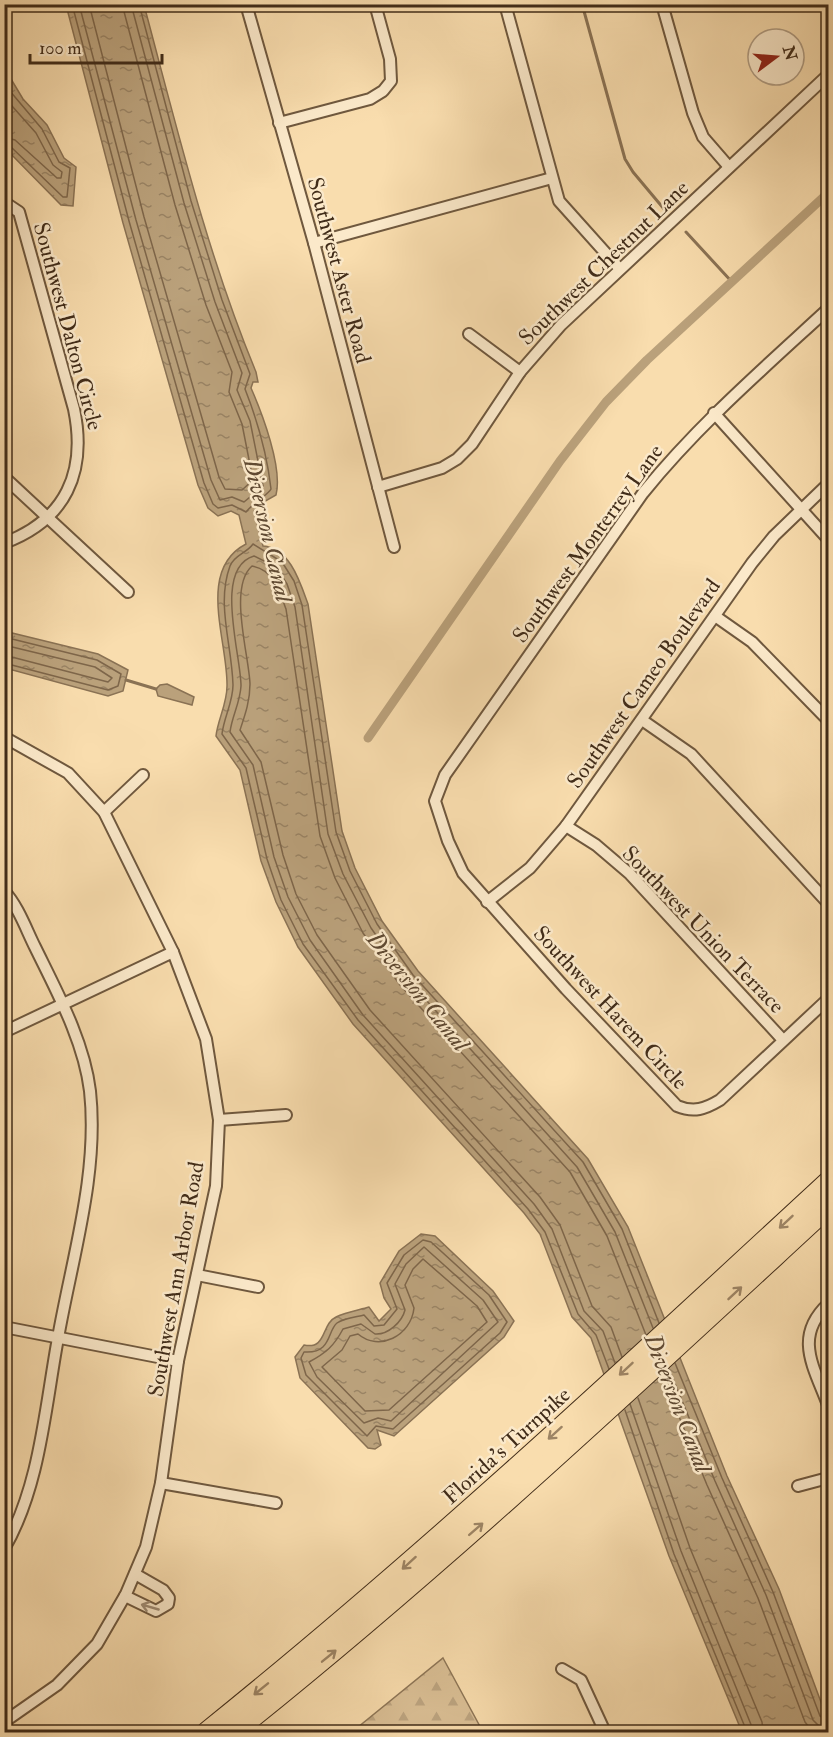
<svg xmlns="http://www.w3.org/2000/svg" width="833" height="1737" viewBox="0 0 833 1737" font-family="'IM FELL Double Pica',serif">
<defs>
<pattern id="forest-firs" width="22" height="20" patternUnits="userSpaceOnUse" patternTransform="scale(1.5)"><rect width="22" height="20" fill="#dabf95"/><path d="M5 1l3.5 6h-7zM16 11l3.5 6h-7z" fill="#bca480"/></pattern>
<pattern id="water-ripples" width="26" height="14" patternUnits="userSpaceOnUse" patternTransform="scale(1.5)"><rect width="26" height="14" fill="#baa17b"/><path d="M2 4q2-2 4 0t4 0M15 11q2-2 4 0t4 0" fill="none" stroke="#998364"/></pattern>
</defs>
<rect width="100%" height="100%" fill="#f9ddae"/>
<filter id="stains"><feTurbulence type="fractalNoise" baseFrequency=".00333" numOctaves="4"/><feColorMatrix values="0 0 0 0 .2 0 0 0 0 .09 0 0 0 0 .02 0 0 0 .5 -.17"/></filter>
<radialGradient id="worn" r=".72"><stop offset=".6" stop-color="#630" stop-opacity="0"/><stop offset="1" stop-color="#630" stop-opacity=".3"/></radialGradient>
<!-- forest -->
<path fill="url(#forest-firs)" stroke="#8e7657" stroke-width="1.5" d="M443,1658L483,1732H352Z"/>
<!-- water -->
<g fill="url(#water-ripples)" stroke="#8a7254" stroke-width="1.5">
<path d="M66,5H144C177,128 207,254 256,372L258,382H253L251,388C262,413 283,468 276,495L260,504L254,511L263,546C290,548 300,582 308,604L342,831L355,868L382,921L418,971L588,1159L628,1227L727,1476L779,1589L828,1721V1732H742L669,1556L591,1338L572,1317L540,1234L524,1213L353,1024L298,947L276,902L261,861L240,770L216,736C218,719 227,704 227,686C228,641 196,570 246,544L239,515L231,511L218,516L208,508L198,485L123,223Z"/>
<path d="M5,69L23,99L47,125L64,158L76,167L73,206L61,205L5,148Z"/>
<path d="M4,631L98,654L128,670L123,691L108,696L5,668Z"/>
<path d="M167,684L194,697L192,705L158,696L156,689L160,685Z"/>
<path d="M421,1234L435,1236L493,1291L514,1321L504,1337L394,1436L377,1430L381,1445L375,1449L368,1448L300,1378L295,1357L304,1345C327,1350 321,1324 336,1317C346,1312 359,1310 369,1307L379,1321L391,1309L384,1298L380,1283L399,1251Z"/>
</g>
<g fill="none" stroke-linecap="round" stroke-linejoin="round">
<!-- shore -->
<g stroke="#7e664a" stroke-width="1.5">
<path d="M72,4L129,221L204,483L213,504L218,508L232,505L246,512C252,504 269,494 271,489C267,453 258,422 245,389L250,374L222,300L191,201L139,4"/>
<path d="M79,4L136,220L211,480L220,500L232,497L244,502L263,486L250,421L237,390L242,373L215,302L184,203L131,4"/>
<path d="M89,4L144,217L219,477L225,489L242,490L253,480L242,424L229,392L232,372L206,305L175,205L122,4"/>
<path d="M4,84L42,129L59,162L70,168L67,197H63L11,147L4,145"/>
<path d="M4,97L36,133L53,165L62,172L61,178H57L15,140L4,137"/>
<path d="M4,637L97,660L121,674L118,686L108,690L4,663"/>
<path d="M4,645L95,667L112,678L108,682L4,655"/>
<path d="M423,1240L431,1242L489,1295L507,1322L500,1333L393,1429L376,1426L367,1436L306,1375L301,1358L304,1352C332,1354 327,1331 337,1323C344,1318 356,1317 364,1315L374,1326L384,1325L397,1309L387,1283L404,1255Z"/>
<path d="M424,1247L483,1300L498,1322L391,1421L378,1418L364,1423L317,1377L309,1362C326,1353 334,1346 343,1329L361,1324L375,1334C388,1335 402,1322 405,1310L395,1284L406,1264Z"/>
<path d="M423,1259L477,1306L487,1322L389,1410L365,1411L322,1367L342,1350L350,1336L358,1334C379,1352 411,1336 414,1308L405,1285L413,1269Z"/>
<path d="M622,1357L611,1327L592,1306L560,1225L540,1197L370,1010L317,935L296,894L283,855L261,762L240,730C245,715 250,701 250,684C249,655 228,587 252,566C274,570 279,590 286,609L320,836L335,878L363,933L400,985L570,1172L607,1236L646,1335"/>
<path d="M615,1363L603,1331L584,1311L552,1229L534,1204L363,1015L310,940L288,897L274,857L253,765L230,732C232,716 240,703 241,686C241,654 213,568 254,556L276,567L287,584L295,607L328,834L343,874L371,928L407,979L577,1167L615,1232L653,1328"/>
<path d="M675,1363L722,1478L773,1592L820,1716L828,1721"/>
<path d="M609,1369L596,1335L578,1314L545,1232L528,1209L358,1020L303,944L281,900L267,859L246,768L222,734C224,717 233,702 233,685C232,645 216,604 230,566C234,555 247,553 253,544L282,562L294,581L302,605L336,832L350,871L377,924L413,975L583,1162L622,1229L659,1323"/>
<path d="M669,1369L715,1481L766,1595L813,1720L819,1726L828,1728"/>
<path d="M662,1375L707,1485L758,1598L805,1722L813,1732"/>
<path d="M638,1398L690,1548L762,1722L763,1732"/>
<path d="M630,1404L681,1551L754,1732"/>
<path d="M625,1410L674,1554L747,1732"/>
</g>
<!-- stream -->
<g stroke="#8a7254" stroke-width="3">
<path d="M582,4L625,159L633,172L664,209"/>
<path d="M686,232L732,282"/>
<path d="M126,680L156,689"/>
</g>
<!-- canal -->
<path stroke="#baa17b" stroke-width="9" d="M368,738L560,461L606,402L647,360L828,193"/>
<defs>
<g id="minor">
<path d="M246,4L314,243L394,547"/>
<path d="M505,4L559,201L619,268"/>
<path d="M662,4L693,113L703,137L729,167"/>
<path d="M279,123L370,99L383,91L391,81L390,59L375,4"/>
<path d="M4,202L19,212L74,409C87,472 66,520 4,543"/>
<path d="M314,243L552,178"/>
<path d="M828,309C764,368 698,425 643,493L445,775L435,801L448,841L463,873L566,989L677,1106C694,1113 705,1109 720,1100L828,999"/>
<path d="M469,334L520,372"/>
<path d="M714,413L828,539"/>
<path d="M4,477L128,592"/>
<path d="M378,487L442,468L457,459L472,444L520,372L561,325L828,75"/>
<path d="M715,616L752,642L828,720"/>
<path d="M642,720L691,754L828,903"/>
<path d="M4,737L68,773L104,812L173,952L206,1039L219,1120L216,1186L178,1361L161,1483L146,1547L126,1594L97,1644L57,1685L4,1722"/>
<path d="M104,812L143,775"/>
<path d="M566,826L596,845L630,874L783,1040"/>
<path d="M4,891C18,906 26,929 35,947C57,992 84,1041 90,1091C99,1173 72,1258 58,1338C45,1408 40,1487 4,1549"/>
<path d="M487,902L530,868L566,826L752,563L774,536L828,484"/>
<path d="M4,1032L173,952"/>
<path d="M219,1120L286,1115"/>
<path d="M197,1275L258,1287"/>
<path d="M828,1304C793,1337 814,1367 828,1405"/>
<path d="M4,1327L178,1361"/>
<path d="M161,1483L276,1503"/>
<path d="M798,1486L828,1478"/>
<path d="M125,1596L156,1611L168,1604L169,1598L163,1590L135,1574"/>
<path d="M562,1669L581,1680L605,1732"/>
</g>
<g id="motorway">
<path d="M207,1732C422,1559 625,1370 828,1182"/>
<path d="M234,1732C441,1567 634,1386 828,1207"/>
</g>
</defs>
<!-- minor casing -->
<use href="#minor" stroke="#6f583e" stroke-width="14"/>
<!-- motorway casing -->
<use href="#motorway" stroke="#412c19" stroke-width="22"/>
<!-- minor -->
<use href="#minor" stroke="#fbe9ca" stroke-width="10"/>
<!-- motorway -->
<use href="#motorway" stroke="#f9ddae" stroke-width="20"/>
</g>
<!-- one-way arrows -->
<defs><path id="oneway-shaft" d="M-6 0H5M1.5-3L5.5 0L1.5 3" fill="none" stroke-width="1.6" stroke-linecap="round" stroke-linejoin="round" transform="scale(1.5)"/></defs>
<g stroke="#9d8464">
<use href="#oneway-shaft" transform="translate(786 1222) rotate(137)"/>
<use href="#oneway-shaft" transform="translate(735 1293) rotate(-43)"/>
<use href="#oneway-shaft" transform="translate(626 1369) rotate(137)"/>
<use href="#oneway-shaft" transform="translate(555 1433) rotate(138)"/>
<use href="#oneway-shaft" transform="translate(476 1529) rotate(-41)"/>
<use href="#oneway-shaft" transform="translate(409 1563) rotate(138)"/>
<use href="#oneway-shaft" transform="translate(329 1656) rotate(-39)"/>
<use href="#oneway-shaft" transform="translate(261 1689) rotate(141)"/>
</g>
<use stroke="#9e8a72" href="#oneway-shaft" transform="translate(150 1607) rotate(-164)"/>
<g text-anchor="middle" stroke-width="5" stroke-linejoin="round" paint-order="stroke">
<!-- street labels -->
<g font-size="22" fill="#412c19" stroke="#fbe9ca">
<text transform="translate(603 262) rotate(-44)" y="8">Southwest Chestnut Lane</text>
<text transform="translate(340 270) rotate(75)" y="8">Southwest Aster Road</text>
<text transform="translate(69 326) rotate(75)" y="8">Southwest Dalton Circle</text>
<text transform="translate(587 543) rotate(-54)" y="8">Southwest Monterrey Lane</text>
<text transform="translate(643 683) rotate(-55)" y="8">Southwest Cameo Boulevard</text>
<text transform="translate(704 929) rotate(46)" y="8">Southwest Union Terrace</text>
<text transform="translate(611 1007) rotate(47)" y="8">Southwest Harem Circle</text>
<text transform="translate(175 1279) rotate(-80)" y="8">Southwest Ann Arbor Road</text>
<text transform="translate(506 1445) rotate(-42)" y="8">Florida's Turnpike</text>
</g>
<!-- water labels -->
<g font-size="24" font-style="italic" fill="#5f4932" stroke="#fbe9ca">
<text transform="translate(268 530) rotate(77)" y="8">Diversion Canal</text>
<text transform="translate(418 991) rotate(51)" y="8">Diversion Canal</text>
<text transform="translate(678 1403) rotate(69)" y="8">Diversion Canal</text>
</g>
</g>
<!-- margin -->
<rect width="833" height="1737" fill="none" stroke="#f9ddae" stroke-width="24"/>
<rect x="6" y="6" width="821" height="1725" fill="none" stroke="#412c19" stroke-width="3"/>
<rect x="12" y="12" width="809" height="1713" fill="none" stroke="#412c19" stroke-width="1.5"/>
<!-- north arrow -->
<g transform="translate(776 57) rotate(74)"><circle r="28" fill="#fbe9ca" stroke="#b19d83" stroke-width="1.5"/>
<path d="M0-4.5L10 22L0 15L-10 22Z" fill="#8f2418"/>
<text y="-9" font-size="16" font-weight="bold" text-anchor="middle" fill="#412c19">N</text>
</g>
<!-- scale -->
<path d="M30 54v9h132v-9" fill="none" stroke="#412c19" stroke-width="3"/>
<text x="39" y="54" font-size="18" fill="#412c19" stroke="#fbe9ca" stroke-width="4.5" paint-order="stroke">100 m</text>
<rect width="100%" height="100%" filter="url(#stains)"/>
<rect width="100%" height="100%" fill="url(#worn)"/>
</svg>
